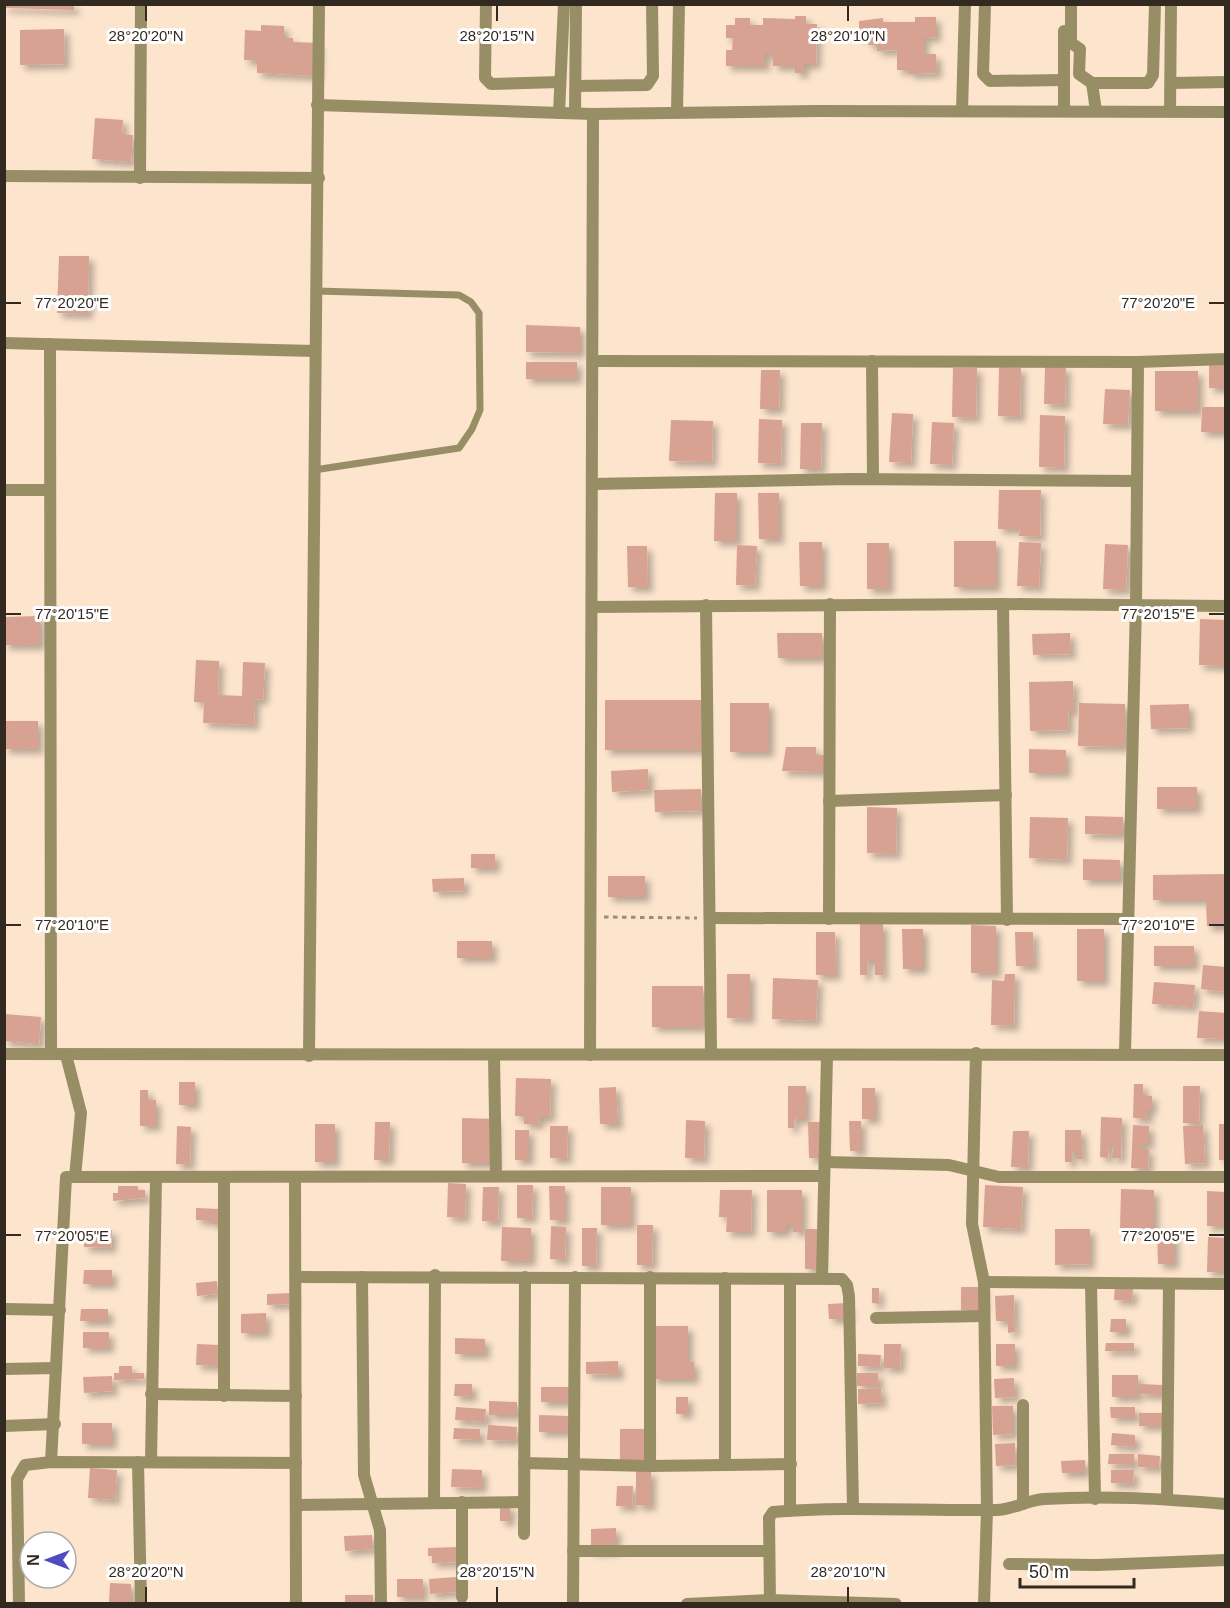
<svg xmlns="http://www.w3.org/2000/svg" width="1230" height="1608" viewBox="0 0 1230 1608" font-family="Helvetica,sans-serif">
<defs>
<filter id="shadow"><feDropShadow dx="5" dy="5" stdDeviation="3" flood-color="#0004"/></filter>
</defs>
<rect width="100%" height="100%" fill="#fce4cd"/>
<!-- building -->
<g fill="#d7a292" filter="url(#shadow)">
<path d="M4,4H74V10L4,8Z"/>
<path d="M795,16H806V24H817L816,64H804V73H795V66H773V54H765V66H726V50H732L733,38H726V25H735V18H750V25H763V18L795,19Z"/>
<path d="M915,17H936V37L924,38V54H936L937,73L909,74V70H897V50L877,51V45H868V36H859V21L883,18V22H915Z"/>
<path d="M261,25L284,26V38H293V42L318,43L317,76L257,73V61L244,60L245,30L261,31Z"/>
<path d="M64,29L65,64L20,65V30Z"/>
<path d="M95,118L123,120L122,134L133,135L131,162L92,159Z"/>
<path d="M59,256H89L88,314L57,313Z"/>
<path d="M526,325L580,327V353L526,352Z"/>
<rect x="526" y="362" width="51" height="17"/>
<rect x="1209" y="365" width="17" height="23"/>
<path d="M999,367L1021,368L1020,417L998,416Z"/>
<path d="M1045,367H1066L1065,405L1044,404Z"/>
<path d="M953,368H977L976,418L952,417Z"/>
<path d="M761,370H780L779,409H760Z"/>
<rect x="1155" y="371" width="43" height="40"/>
<path d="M1105,389L1130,390L1128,425L1103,424Z"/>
<path d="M1202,407H1226V432H1201Z"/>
<path d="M892,413L913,414L911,463L889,462Z"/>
<path d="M1040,415L1065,416L1064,468L1039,467Z"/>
<path d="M759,419L782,420L781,464L758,463Z"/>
<path d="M671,420L713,421L712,462L669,461Z"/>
<path d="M932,422L954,423L952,465L930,464Z"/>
<path d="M801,423H822L821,469H800Z"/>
<path d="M999,490H1041L1040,537L1019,536L1020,529H998Z"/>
<path d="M715,493H737V541H714Z"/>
<path d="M758,493H779V539H759Z"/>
<rect x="954" y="541" width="42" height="46"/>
<path d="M799,542H822V586H800Z"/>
<path d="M1019,542L1041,543L1039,587L1017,586Z"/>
<rect x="867" y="543" width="22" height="46"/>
<path d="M1105,544L1128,545L1126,590L1103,589Z"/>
<path d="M737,545L757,546L755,586L736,585Z"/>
<path d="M627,546H647L648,587H628Z"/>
<path d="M40,616V645H4V617Z"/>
<path d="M1200,619L1226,620V666L1199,665Z"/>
<path d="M777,633H822V658H778Z"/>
<path d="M1070,633L1071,654L1033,655L1032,634Z"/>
<path d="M196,660L219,661L218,695L242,696L243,662L265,663L263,700L255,699L254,725L203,723L204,703L194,702Z"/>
<path d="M1073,681L1074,711H1068L1069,730L1030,731L1029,682Z"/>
<rect x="605" y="700" width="99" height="50"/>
<rect x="730" y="703" width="39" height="49"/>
<path d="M1079,703L1125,704V747L1078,746Z"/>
<path d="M1189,704V728L1151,729L1150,705Z"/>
<rect x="4" y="721" width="34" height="28"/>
<path d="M786,747H816V755H825L824,772L782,771Z"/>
<path d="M1029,749L1066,750V773H1029Z"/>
<path d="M648,769L649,790L612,792L611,771Z"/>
<rect x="1157" y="787" width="40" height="22"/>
<path d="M701,789V811L655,812L654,790Z"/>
<path d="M867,807L897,808L896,854L867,853Z"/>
<path d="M1085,816L1123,817V835L1085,834Z"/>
<path d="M1030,817L1068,818L1067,860L1029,858Z"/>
<rect x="471" y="854" width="24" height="14"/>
<path d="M1083,859L1120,860V880H1083Z"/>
<path d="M1226,874V926H1207L1206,900H1153V875Z"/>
<rect x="608" y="876" width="37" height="21"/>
<path d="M464,878V891L433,892L432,879Z"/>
<path d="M860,924H883V975H875V961H867V975H860Z"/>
<path d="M971,925L996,926V973H971Z"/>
<path d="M902,929H923V969H903Z"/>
<rect x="1077" y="929" width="27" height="52"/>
<path d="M816,932H835L836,975H816Z"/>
<path d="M1015,932H1033L1034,966H1016Z"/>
<rect x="457" y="941" width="35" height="17"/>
<rect x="1154" y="946" width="40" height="20"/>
<path d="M1203,965L1226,967V992L1201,989Z"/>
<path d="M727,974H750V1019L727,1018Z"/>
<path d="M1005,974H1015L1014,1026L991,1025L992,980L1004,981Z"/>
<path d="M773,978L818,980L816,1021L772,1019Z"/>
<path d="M1154,982L1195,985L1193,1007L1152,1004Z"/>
<rect x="652" y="986" width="51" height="41"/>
<path d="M1199,1011L1226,1013V1039L1197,1038Z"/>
<path d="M4,1014L41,1017L39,1044L4,1041Z"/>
<path d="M516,1078L551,1079L550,1117H540L539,1124H524V1116H515Z"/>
<rect x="179" y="1082" width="16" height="23"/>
<path d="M1134,1084H1143V1095L1152,1096V1109H1148V1119L1133,1118Z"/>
<path d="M788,1086H806V1119H794V1128H788Z"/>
<path d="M1183,1086H1200L1199,1123H1183Z"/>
<path d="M616,1087L618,1124H600L599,1088Z"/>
<rect x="862" y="1088" width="13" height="31"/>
<path d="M140,1090H148V1100H156V1126H140Z"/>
<path d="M1101,1117L1122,1118L1121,1158H1112L1113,1147H1109L1108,1158L1100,1157Z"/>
<path d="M462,1118L495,1119V1163H462Z"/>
<path d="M686,1120L705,1121L704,1159L685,1158Z"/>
<path d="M849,1121H861V1151H850Z"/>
<path d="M375,1122H390L389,1160H374Z"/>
<path d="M808,1122H823V1158H809Z"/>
<rect x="315" y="1124" width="20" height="38"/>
<rect x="1219" y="1124" width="7" height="36"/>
<path d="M1133,1125L1149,1126V1144H1141V1149H1149L1148,1169L1131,1168Z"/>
<path d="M1203,1125L1205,1163L1185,1164L1183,1126Z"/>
<path d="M177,1126L191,1127L190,1165L176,1164Z"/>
<path d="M550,1126H568L567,1159L550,1158Z"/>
<rect x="515" y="1130" width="14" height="30"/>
<path d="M1065,1130H1081L1083,1159H1077V1152H1072V1162H1065Z"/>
<path d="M1013,1131H1029L1028,1167H1011Z"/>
<path d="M448,1183L466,1184L465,1218L447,1217Z"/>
<path d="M517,1185H533L532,1218H517Z"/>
<path d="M985,1185L1023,1187L1021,1229L983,1227Z"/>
<path d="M118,1186H138V1190H145V1198L113,1201V1193H118Z"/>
<path d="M549,1186H565V1220H550Z"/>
<path d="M483,1187H499L498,1222L482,1221Z"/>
<rect x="601" y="1187" width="30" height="38"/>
<path d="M1121,1189L1154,1190V1230H1120Z"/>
<path d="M720,1190H752L751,1232H726L727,1217H719Z"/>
<path d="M767,1190H802V1232H793V1225H786V1232H767Z"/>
<path d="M1207,1191L1226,1192V1226H1207Z"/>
<path d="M196,1208L219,1209V1224H212V1221L196,1220Z"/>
<path d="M637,1225H653L652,1265H637Z"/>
<path d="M551,1226L566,1227L565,1260L550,1259Z"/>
<path d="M502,1227L531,1228V1261H501Z"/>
<path d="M85,1228L112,1230L111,1248L84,1247Z"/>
<path d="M582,1228H597L596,1266H582Z"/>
<rect x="805" y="1229" width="15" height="40"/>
<path d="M1055,1229H1090V1264L1055,1265Z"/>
<path d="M1157,1230H1174V1264H1158Z"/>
<path d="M1208,1237L1226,1238V1272H1207Z"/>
<path d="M84,1270H112V1284H83Z"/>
<path d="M217,1281L218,1294L197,1296L196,1283Z"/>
<rect x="961" y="1287" width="22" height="23"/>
<path d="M1115,1287L1133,1289L1132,1301L1114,1300Z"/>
<path d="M872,1288H879V1304L872,1303Z"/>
<path d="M293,1293V1304L267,1305V1294Z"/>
<path d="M1014,1295L1015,1332L1008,1333V1321H996L995,1296Z"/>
<path d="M848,1303V1319H829L828,1304Z"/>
<path d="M81,1309H108V1321H80Z"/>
<path d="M266,1313V1333H241V1314Z"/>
<path d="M1111,1319H1126V1332H1110Z"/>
<path d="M652,1326H688V1362H694V1379H652Z"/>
<rect x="83" y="1332" width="26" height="16"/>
<path d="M455,1338L485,1339V1354H455Z"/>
<path d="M1106,1343H1134V1351H1105Z"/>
<path d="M197,1344L219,1345L218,1366L196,1365Z"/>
<path d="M884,1344H901L900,1368H884Z"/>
<rect x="996" y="1344" width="19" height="22"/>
<path d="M858,1354L881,1355L880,1367L858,1366Z"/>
<path d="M618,1361L619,1375L586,1374V1362Z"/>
<path d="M119,1366H132V1373H144V1379L114,1380V1373H119Z"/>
<path d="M857,1373H878L879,1386H857Z"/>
<rect x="1112" y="1375" width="26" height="22"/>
<path d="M112,1376L113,1391L84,1393L83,1377Z"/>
<path d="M1014,1378L1015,1397L995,1398L994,1379Z"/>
<path d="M455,1384H472V1397L454,1396Z"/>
<path d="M1140,1384L1163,1385L1162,1395L1140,1394Z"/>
<path d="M541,1387H572L571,1402H541Z"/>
<path d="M881,1388L882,1403L858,1404V1389Z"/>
<rect x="676" y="1397" width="12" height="17"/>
<path d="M489,1401L517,1402V1415H489Z"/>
<path d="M992,1406H1013V1434L993,1435Z"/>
<path d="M456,1407L486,1409L485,1422L455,1420Z"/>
<path d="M1110,1407H1135V1418H1111Z"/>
<rect x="1139" y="1413" width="23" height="13"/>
<path d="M539,1415L570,1416L569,1432H539Z"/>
<rect x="82" y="1423" width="30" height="21"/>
<path d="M488,1425L517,1427L516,1441L487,1440Z"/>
<path d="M454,1428L480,1429V1440L453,1439Z"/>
<path d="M620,1429H647L646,1460H620Z"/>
<path d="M1112,1433L1135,1435V1447L1111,1445Z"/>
<path d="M1015,1443L1016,1465L996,1466L995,1444Z"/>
<path d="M1109,1454H1134V1465L1108,1464Z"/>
<path d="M1138,1454L1160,1456L1159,1468L1138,1467Z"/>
<path d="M1085,1460V1473H1062L1061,1461Z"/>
<path d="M90,1468L117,1470L115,1500L88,1498Z"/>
<path d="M452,1469L482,1470V1488L451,1487Z"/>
<path d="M1111,1470H1134L1133,1484L1111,1483Z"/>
<path d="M636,1471H651V1506L636,1505Z"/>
<path d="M617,1486H633L632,1507L616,1506Z"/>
<rect x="500" y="1505" width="10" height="16"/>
<path d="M616,1528V1550L591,1551V1529Z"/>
<path d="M372,1535L373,1549L345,1551L344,1536Z"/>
<path d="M458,1547V1562L432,1563V1556H428V1548Z"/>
<path d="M456,1577L457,1592L430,1594L429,1579Z"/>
<rect x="397" y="1579" width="26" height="18"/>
<path d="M110,1583L131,1584V1604H109Z"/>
<rect x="345" y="1595" width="28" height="9"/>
</g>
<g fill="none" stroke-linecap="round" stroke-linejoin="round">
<!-- path -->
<path stroke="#9d8c7c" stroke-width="3" stroke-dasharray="4.5 4.5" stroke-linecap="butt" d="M604,917L697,918"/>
<!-- lane -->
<path stroke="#978e66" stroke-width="7" d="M314,470L459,448L472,429L480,410L479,313L471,302L459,295L316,291"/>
<!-- street -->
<g stroke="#978e66" stroke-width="12">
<path d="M486,4L485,78L491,84L560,82"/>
<path d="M985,4L983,74L990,81L1064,80"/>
<path d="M1071,4V43L1080,49L1079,74L1092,83H1148L1153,75L1155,4"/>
<path d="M1064,31V111"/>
<path d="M1092,83L1096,111"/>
<path d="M1171,83L1226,82"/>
<path d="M576,86L647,85L653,76L652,4"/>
<path d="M317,105L593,114L817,111L1226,112"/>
<path d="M962,111L965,4"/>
<path d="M1170,111L1171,4"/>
<path d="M677,112L679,4"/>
<path d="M559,113L564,4"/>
<path d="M575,113L576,4"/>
<path d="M4,176L319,178"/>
<path d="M140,178L141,4"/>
<path d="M4,343L315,351"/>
<path d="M50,344L51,1054"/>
<path d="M593,361L1138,362L1226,359"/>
<path d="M872,361L873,479"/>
<path d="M592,484L850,479L1137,481"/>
<path d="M4,490H48"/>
<path d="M1003,604L1007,920"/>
<path d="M706,605L711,1053"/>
<path d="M592,607L1003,604L1226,606"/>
<path d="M829,801L1006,795"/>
<path d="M710,918L1129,919"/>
<path d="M829,919L830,604"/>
<path d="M976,1053L972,1224L984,1282L987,1510L984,1604"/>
<path d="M1125,1053L1136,605L1138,362"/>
<path d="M4,1054L1226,1055"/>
<path d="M66,1055L81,1113L75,1177"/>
<path d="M590,1055L593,114"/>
<path d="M309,1056L319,4"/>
<path d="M494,1056L496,1176"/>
<path d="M825,1162L949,1165L999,1177H1226"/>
<path d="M295,1177L296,1604"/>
<path d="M224,1178V1396"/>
<path d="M296,1277L842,1279L847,1285L849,1296L853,1509"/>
<path d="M362,1277L364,1475L380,1530L381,1604"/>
<path d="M650,1277V1466"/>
<path d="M822,1278L827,1055"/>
<path d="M984,1282L1226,1284"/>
<path d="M1091,1283L1095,1499"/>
<path d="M4,1309L60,1310"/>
<path d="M876,1318L984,1316"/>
<path d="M4,1369L56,1368"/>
<path d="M151,1394L296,1396"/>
<path d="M1023,1405V1504"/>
<path d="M4,1426L55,1424"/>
<path d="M51,1462L66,1177L824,1176"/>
<path d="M138,1462L141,1604"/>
<path d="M151,1462L156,1178"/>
<path d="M524,1463L650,1466L791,1464"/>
<path d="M725,1464V1278"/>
<path d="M1167,1499L1169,1285"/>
<path d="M462,1502V1597"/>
<path d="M434,1503L435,1275"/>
<path d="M296,1505L524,1502"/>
<path d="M790,1511V1279"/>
<path d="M524,1534L525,1277"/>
<path d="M573,1551H769"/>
<path d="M1009,1564L1097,1565L1226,1560"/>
<path d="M19,1604L17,1479L25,1465L51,1462L296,1463"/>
<path d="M573,1604L575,1277"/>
<path d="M687,1604L770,1600L896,1604"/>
<path d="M770,1604L769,1518L773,1512C847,1506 921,1511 996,1510C1013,1510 1027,1500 1044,1499C1104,1495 1166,1499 1226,1504"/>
</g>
</g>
<!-- ticks -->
<path fill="none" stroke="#322a21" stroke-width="2" d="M146,6V21M497,6V21M848,6V21M6,303H21M1209,303H1224M6,614H21M1209,614H1224M6,925H21M1209,925H1224M6,1235H21M1209,1235H1224M146,1587V1602M497,1587V1602M848,1587V1602"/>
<g font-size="15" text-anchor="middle" fill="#322a21" stroke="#fff" stroke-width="6" stroke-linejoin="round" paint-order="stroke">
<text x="146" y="41">28°20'20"N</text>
<text x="497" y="41">28°20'15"N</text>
<text x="848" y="41">28°20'10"N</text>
<text x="1158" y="308">77°20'20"E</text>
<text x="72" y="308">77°20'20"E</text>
<text x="1158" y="619">77°20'15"E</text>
<text x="72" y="619">77°20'15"E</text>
<text x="1158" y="930">77°20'10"E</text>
<text x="72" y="930">77°20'10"E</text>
<text x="1158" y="1241">77°20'05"E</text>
<text x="72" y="1241">77°20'05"E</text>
<text x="146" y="1577">28°20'20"N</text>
<text x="497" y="1577">28°20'15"N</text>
<text x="848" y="1577">28°20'10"N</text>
</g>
<!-- border -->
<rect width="1230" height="1608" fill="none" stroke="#322a21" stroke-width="12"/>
<!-- north arrow -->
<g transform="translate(48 1560) rotate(270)"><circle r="28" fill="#ffffff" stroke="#adaaa6" stroke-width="1.5"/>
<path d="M0-4.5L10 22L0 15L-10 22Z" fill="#4f4bc2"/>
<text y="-9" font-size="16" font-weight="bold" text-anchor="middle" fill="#322a21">N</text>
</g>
<!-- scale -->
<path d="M1020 1578v9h114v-9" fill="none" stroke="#322a21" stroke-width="3"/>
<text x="1029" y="1578" font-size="18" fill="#322a21" stroke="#ffffff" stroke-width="4.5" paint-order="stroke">50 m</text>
</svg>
